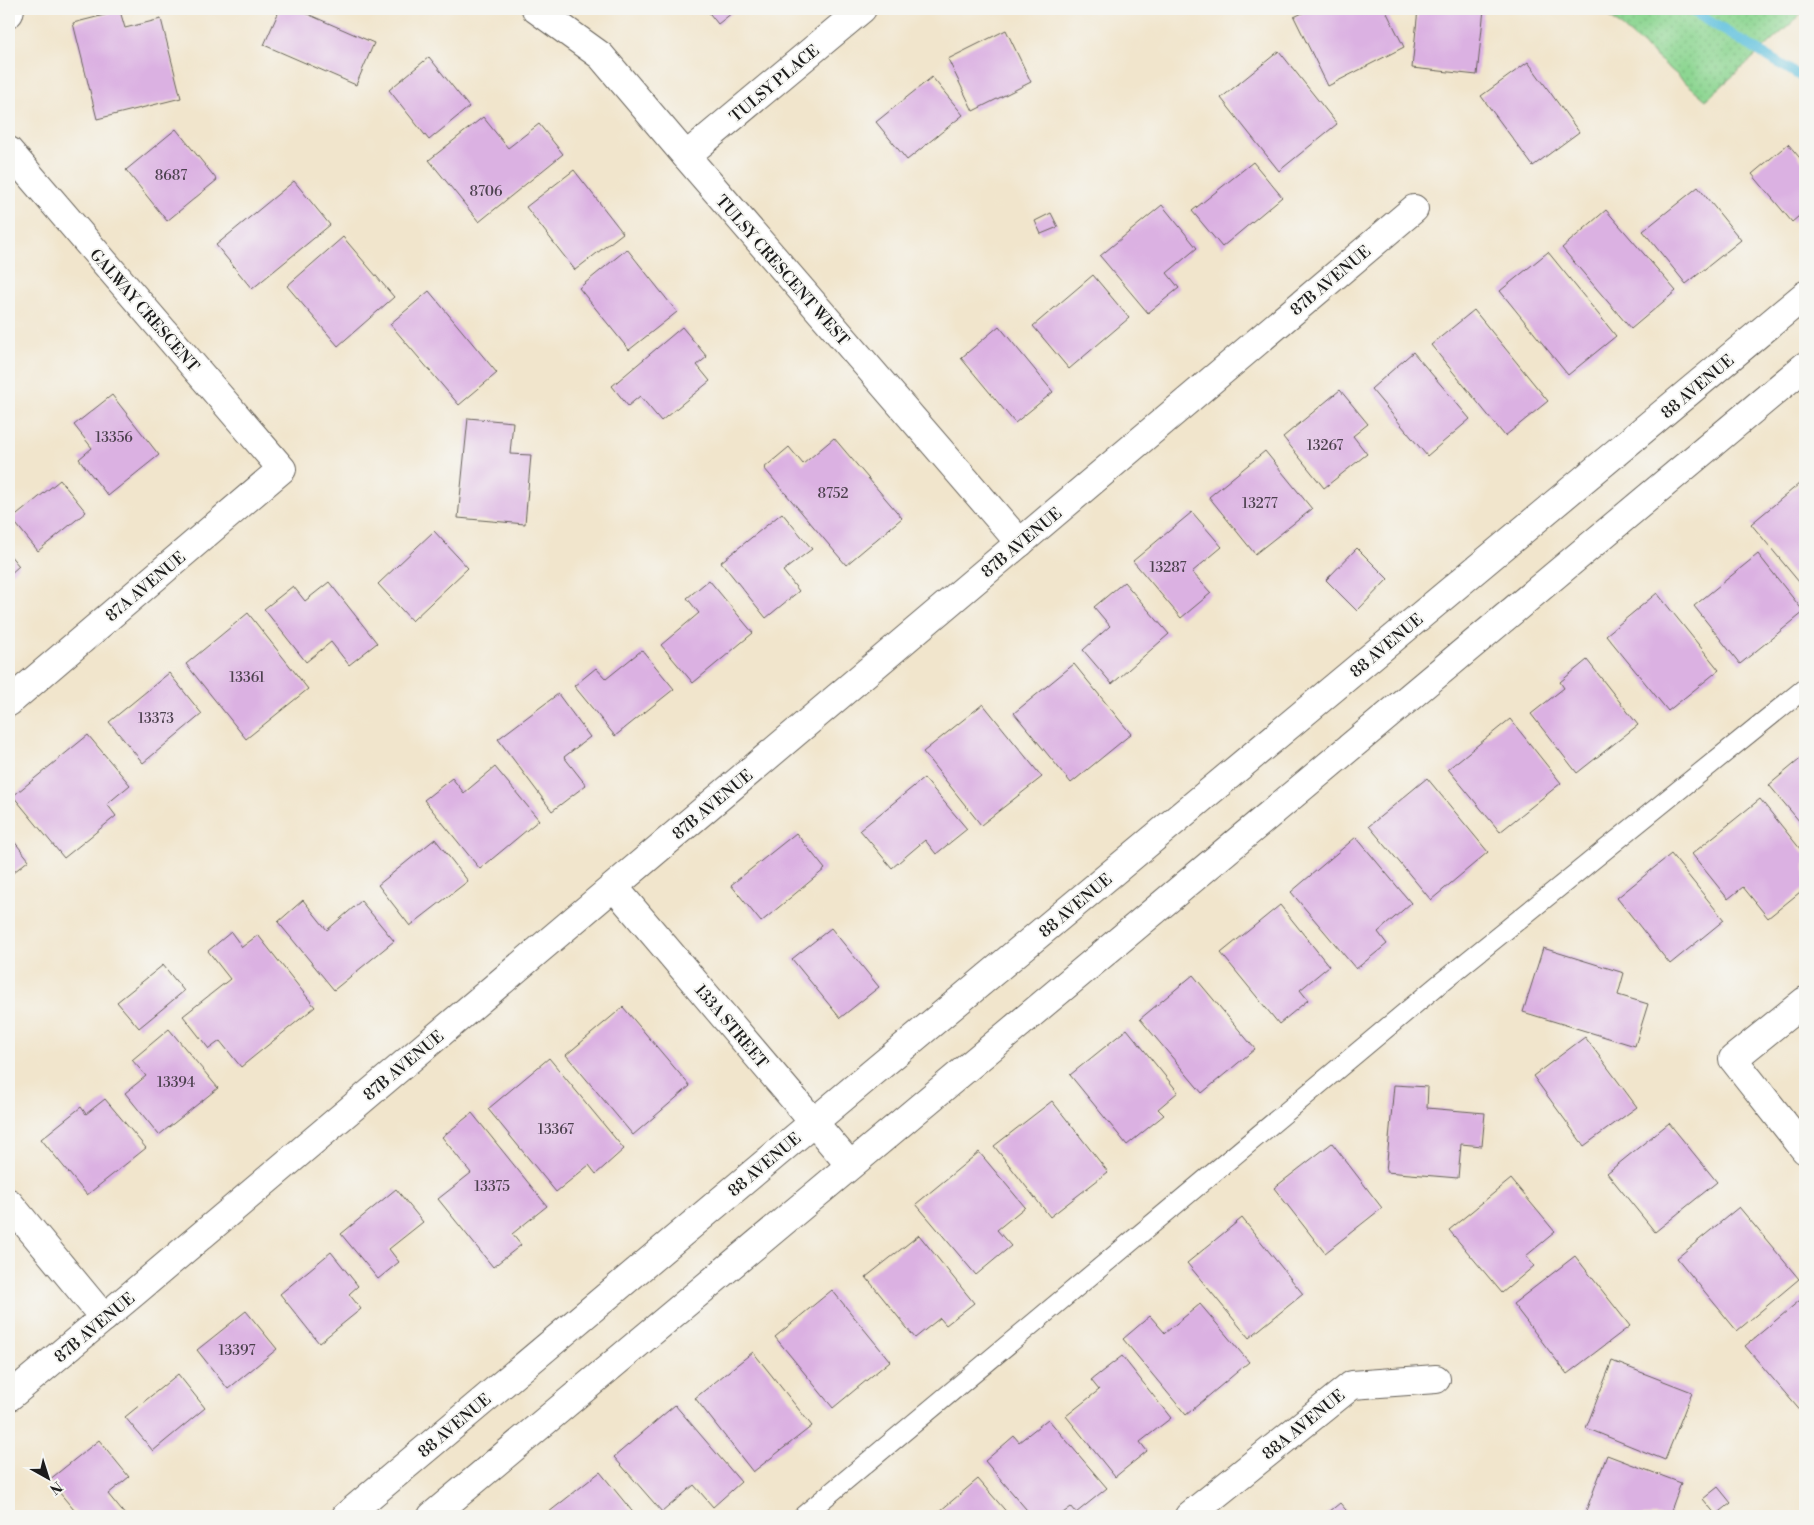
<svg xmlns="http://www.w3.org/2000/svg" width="1814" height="1525" viewBox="0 0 1814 1525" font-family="'Libre Bodoni',serif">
<defs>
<pattern id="grass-dots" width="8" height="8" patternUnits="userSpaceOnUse" patternTransform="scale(1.25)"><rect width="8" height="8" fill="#8dd692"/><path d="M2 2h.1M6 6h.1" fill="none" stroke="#79b77d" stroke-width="1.8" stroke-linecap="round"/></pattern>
</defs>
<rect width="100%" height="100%" fill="#f6f6f2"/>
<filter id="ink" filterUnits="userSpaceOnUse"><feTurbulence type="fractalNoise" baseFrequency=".02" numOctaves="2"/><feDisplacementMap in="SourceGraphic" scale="10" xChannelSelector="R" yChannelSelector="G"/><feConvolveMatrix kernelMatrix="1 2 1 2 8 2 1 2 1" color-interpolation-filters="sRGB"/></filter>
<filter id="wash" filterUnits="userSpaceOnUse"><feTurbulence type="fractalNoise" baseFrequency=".0096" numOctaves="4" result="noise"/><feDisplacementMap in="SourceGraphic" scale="20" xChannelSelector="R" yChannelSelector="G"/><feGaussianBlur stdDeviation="1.12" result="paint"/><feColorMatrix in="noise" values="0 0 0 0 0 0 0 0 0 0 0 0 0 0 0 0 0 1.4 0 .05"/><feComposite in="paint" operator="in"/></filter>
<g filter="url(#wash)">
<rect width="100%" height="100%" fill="#f1e5cc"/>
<!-- grass -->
<path fill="url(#grass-dots)" stroke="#547957" d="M1601,9H1805V11L1706,100Z"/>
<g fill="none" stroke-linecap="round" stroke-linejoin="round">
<!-- stream -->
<path stroke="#60c1de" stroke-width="10" d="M1689,9L1805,79"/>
</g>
<g id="blocks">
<!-- building -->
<g fill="#dbb1e2">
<path d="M280,9H296L374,43L356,85L264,45Z"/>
<path d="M706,9H737L718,24Z"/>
<path d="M1311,9H1385L1404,47L1328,86L1294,17Z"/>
<path d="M1418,9H1484L1477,75L1412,68Z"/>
<path d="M120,11L125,28L161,19L181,98L97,119L73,23Z"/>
<path d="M1006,30L1031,82L973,111L948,59Z"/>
<path d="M1279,51L1337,124L1279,171L1221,98Z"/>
<path d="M429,57L469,107L429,140L389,90Z"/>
<path d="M1528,62L1579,132L1533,166L1481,96Z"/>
<path d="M932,77L963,115L907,160L876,122Z"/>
<path d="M483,117L508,148L539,124L563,154L479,222L429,160Z"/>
<path d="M176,129L217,180L167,221L126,170Z"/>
<path d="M1788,144L1805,164V211L1792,222L1752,174Z"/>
<path d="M1253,162L1282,197L1222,247L1192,211Z"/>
<path d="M574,170L623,233L575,270L526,207Z"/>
<path d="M294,181L330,225L252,289L216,245Z"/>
<path d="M1698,187L1741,240L1686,284L1643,231Z"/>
<path d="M1162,205L1197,248L1167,273L1179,288L1148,313L1100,256Z"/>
<path d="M1606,210L1676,291L1631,329L1562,248Z"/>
<path d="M1051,213L1058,227L1041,234L1035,221Z"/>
<path d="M343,237L394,297L338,346L287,286Z"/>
<path d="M627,249L677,312L629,350L579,288Z"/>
<path d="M1548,252L1616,336L1568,375L1500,291Z"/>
<path d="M1093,275L1129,318L1069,369L1033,326Z"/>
<path d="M429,291L497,373L459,405L390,324Z"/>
<path d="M1474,310L1548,401L1505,436L1431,345Z"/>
<path d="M999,326L1053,392L1015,423L961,358Z"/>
<path d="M682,327L707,357L697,365L710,381L661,421L640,396L628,406L612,386Z"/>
<path d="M1413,352L1470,419L1427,456L1371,389Z"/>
<path d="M1340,390L1368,424L1353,436L1367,454L1324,488L1283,437Z"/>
<path d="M112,395L159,455L108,496L79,459L92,448L74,425Z"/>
<path d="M468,418L513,422L510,454L531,455L525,524L458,518Z"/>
<path d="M834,438L902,518L846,565L764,468L789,447L803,464Z"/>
<path d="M1265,451L1312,509L1255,554L1209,497Z"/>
<path d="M1805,479V576L1799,582L1751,524Z"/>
<path d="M60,480L86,512L38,551L12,519Z"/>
<path d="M1192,512L1222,547L1192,572L1211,593L1181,618L1133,561Z"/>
<path d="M782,513L812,549L783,571L799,591L766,618L721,562Z"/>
<path d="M434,531L468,568L412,621L378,584Z"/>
<path d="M1357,548L1388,579L1357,611L1326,580Z"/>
<path d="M9,554L19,566L9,575Z"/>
<path d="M1758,554L1804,612L1740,664L1694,606Z"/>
<path d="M709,580L753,633L693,683L661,645L699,613L687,598Z"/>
<path d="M329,582L377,643L349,665L331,642L306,662L264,609L293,586L305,601Z"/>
<path d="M1124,582L1169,634L1112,684L1083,650L1110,626L1094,607Z"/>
<path d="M1657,593L1719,670L1668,711L1606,635Z"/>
<path d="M248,613L308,689L246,739L186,664Z"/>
<path d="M642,650L674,689L615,736L574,686L596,668L606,679Z"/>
<path d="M1587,660L1638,725L1577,773L1531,714L1564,688L1560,682Z"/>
<path d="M1074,664L1131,734L1071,783L1014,713Z"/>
<path d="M169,673L202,714L143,763L109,722Z"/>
<path d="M558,694L590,737L564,757L586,785L552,811L498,739Z"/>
<path d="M983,704L1042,777L981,825L923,752Z"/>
<path d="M1510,719L1561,783L1500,832L1448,769Z"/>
<path d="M88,735L130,785L107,804L116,816L64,858L13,796Z"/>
<path d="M1805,755V828L1769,785Z"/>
<path d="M495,767L539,820L480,869L424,800L452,778L464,793Z"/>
<path d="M924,778L967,829L936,854L925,840L892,868L860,830Z"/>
<path d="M1427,778L1488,852L1431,900L1369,826Z"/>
<path d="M1760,799L1805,855V888L1768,918L1743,887L1728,899L1692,854Z"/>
<path d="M796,833L825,869L761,922L731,885Z"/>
<path d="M9,835L29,860L9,876Z"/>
<path d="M1356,837L1411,903L1378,932L1387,944L1356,969L1291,892Z"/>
<path d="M435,839L468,881L410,926L378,885Z"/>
<path d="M1671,854L1724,920L1670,964L1617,898Z"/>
<path d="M303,900L327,930L361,901L394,941L334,990L278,922Z"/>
<path d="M1280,905L1329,966L1300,990L1308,1000L1279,1024L1221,953Z"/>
<path d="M831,928L879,987L840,1018L792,959Z"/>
<path d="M231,932L242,947L258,935L315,1007L241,1067L220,1041L209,1049L183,1016L230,979L208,951Z"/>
<path d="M1543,948L1624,973L1618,995L1648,1004L1635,1046L1523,1012Z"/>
<path d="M163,965L184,991L139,1028L117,1002Z"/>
<path d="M1193,975L1255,1049L1202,1093L1140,1019Z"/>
<path d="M623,1007L690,1086L633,1135L566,1055Z"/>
<path d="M169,1029L218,1088L159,1135L125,1093L146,1076L132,1060Z"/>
<path d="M1127,1029L1178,1092L1158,1109L1164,1115L1127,1145L1070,1075Z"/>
<path d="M1585,1037L1637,1107L1584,1146L1533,1076Z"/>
<path d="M549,1058L624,1149L596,1174L589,1165L556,1192L488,1109Z"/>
<path d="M1394,1085L1428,1087L1427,1108L1485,1113L1482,1146L1461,1144L1458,1178L1386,1172Z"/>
<path d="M105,1099L146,1148L87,1195L41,1139L81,1107L86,1114Z"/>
<path d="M1052,1101L1108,1172L1050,1217L994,1146Z"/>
<path d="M472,1113L547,1206L512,1234L521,1245L493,1267L438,1199L471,1173L442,1137Z"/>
<path d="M1669,1123L1717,1182L1655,1232L1607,1173Z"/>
<path d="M1332,1143L1382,1208L1325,1253L1274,1188Z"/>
<path d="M979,1152L1025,1207L997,1230L1011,1246L976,1275L916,1204Z"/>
<path d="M1511,1179L1555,1232L1526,1256L1534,1266L1502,1293L1449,1230Z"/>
<path d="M396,1189L423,1222L389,1249L399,1262L378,1279L341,1234Z"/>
<path d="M1739,1207L1799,1279L1737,1331L1677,1258Z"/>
<path d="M1242,1218L1303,1294L1249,1338L1187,1263Z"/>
<path d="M919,1235L974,1303L946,1325L940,1318L915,1338L866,1277Z"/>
<path d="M331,1252L358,1286L349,1294L361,1309L319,1343L280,1294Z"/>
<path d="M1575,1256L1630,1326L1567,1374L1513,1304Z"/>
<path d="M832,1290L890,1361L833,1408L775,1337Z"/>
<path d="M1805,1296V1412L1803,1414L1745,1346Z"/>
<path d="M1200,1304L1249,1362L1186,1415L1123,1339L1150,1316L1165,1333Z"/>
<path d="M246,1311L277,1349L228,1389L197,1350Z"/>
<path d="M753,1352L812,1426L753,1472L695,1398Z"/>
<path d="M1122,1356L1171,1418L1140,1442L1147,1451L1115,1477L1066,1416L1099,1390L1091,1380Z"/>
<path d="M1612,1361L1692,1392L1665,1460L1586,1428Z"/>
<path d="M178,1374L205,1408L153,1451L125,1417Z"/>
<path d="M675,1405L741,1482L713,1507L694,1485L662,1512L614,1457Z"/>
<path d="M1048,1419L1107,1488L1076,1513L1071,1507L1059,1516H1032L985,1461L1014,1436L1019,1442Z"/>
<path d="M99,1440L129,1477L108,1494L126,1516H79L49,1480Z"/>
<path d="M1607,1455L1681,1483L1669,1516H1584Z"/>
<path d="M600,1472L636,1516H544Z"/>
<path d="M978,1479L1010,1516H934Z"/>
<path d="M1718,1487L1731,1503L1716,1515L1703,1499Z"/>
<path d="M1340,1503L1351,1516H1324Z"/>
</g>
</g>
</g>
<g filter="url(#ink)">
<use href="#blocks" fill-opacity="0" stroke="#67625a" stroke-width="1"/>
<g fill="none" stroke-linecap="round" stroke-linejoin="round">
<defs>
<path id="service" d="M803,1516L1438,985L1805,688"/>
<g id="minor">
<path d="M536,9L601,56L686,156L1020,543"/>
<path d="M9,13L10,9"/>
<path d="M9,151L282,469L9,702"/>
<path d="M686,156L862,9"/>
<path d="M614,887L850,1165"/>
<path d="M1805,1001L1733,1059L1805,1150"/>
<path d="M9,1203L104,1318"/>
<path d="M9,1397L136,1291L1414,209"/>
<path d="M1189,1516L1352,1385L1436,1379"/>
</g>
<g id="secondary">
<path d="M346,1516L858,1085L1805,295"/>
<path d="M432,1516L1805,366"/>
</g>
</defs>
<!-- service casing -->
<use href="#service" stroke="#67625a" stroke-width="21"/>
<!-- minor casing -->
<use href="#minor" stroke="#67625a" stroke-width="30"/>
<!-- secondary casing -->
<use href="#secondary" stroke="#67625a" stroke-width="30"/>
<!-- service -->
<use href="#service" stroke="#fff" stroke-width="19"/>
<!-- minor -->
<use href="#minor" stroke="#fff" stroke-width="28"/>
<!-- secondary -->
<use href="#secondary" stroke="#fff" stroke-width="28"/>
</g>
</g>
<g text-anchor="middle" stroke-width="4" stroke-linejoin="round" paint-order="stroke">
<!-- number labels -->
<g font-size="14" fill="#4c414e">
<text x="171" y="180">8687</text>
<text x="486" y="196">8706</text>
<text x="114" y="442">13356</text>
<text x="1325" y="450">13267</text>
<text x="833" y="498">8752</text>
<text x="1260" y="508">13277</text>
<text x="1168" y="572">13287</text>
<text x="247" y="682">13361</text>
<text x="156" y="723">13373</text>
<text x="176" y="1087">13394</text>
<text x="556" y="1134">13367</text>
<text x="492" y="1191">13375</text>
<text x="237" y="1355">13397</text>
</g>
<!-- street labels -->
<g font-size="16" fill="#1c1c1c" stroke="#f6f6f2">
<text transform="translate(774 83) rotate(-40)" y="6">TULSY PLACE</text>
<text transform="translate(783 270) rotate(49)" y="6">TULSY CRESCENT WEST</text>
<text transform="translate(1330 280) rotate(-40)" y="6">87B AVENUE</text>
<text transform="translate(145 310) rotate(49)" y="6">GALWAY CRESCENT</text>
<text transform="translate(1697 386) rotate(-40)" y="6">88 AVENUE</text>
<text transform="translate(1021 542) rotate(-40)" y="6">87B AVENUE</text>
<text transform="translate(145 586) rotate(-40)" y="6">87A AVENUE</text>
<text transform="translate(1386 645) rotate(-40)" y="6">88 AVENUE</text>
<text transform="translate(712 804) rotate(-40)" y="6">87B AVENUE</text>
<text transform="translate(1075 905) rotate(-40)" y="6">88 AVENUE</text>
<text transform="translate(732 1026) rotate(50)" y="6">133A STREET</text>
<text transform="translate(403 1065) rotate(-40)" y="6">87B AVENUE</text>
<text transform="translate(764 1164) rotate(-40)" y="6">88 AVENUE</text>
<text transform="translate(94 1327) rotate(-40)" y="6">87B AVENUE</text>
<text transform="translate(1303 1424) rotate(-39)" y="6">88A AVENUE</text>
<text transform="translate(454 1425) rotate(-40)" y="6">88 AVENUE</text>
</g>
</g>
<!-- margin -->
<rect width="1814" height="1525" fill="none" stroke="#f6f6f2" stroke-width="30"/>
<!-- north arrow -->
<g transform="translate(48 1478) rotate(141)" stroke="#f6f6f2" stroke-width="4" paint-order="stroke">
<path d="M0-4L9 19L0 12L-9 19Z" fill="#1c1c1c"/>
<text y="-8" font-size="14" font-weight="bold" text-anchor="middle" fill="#1c1c1c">N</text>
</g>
</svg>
